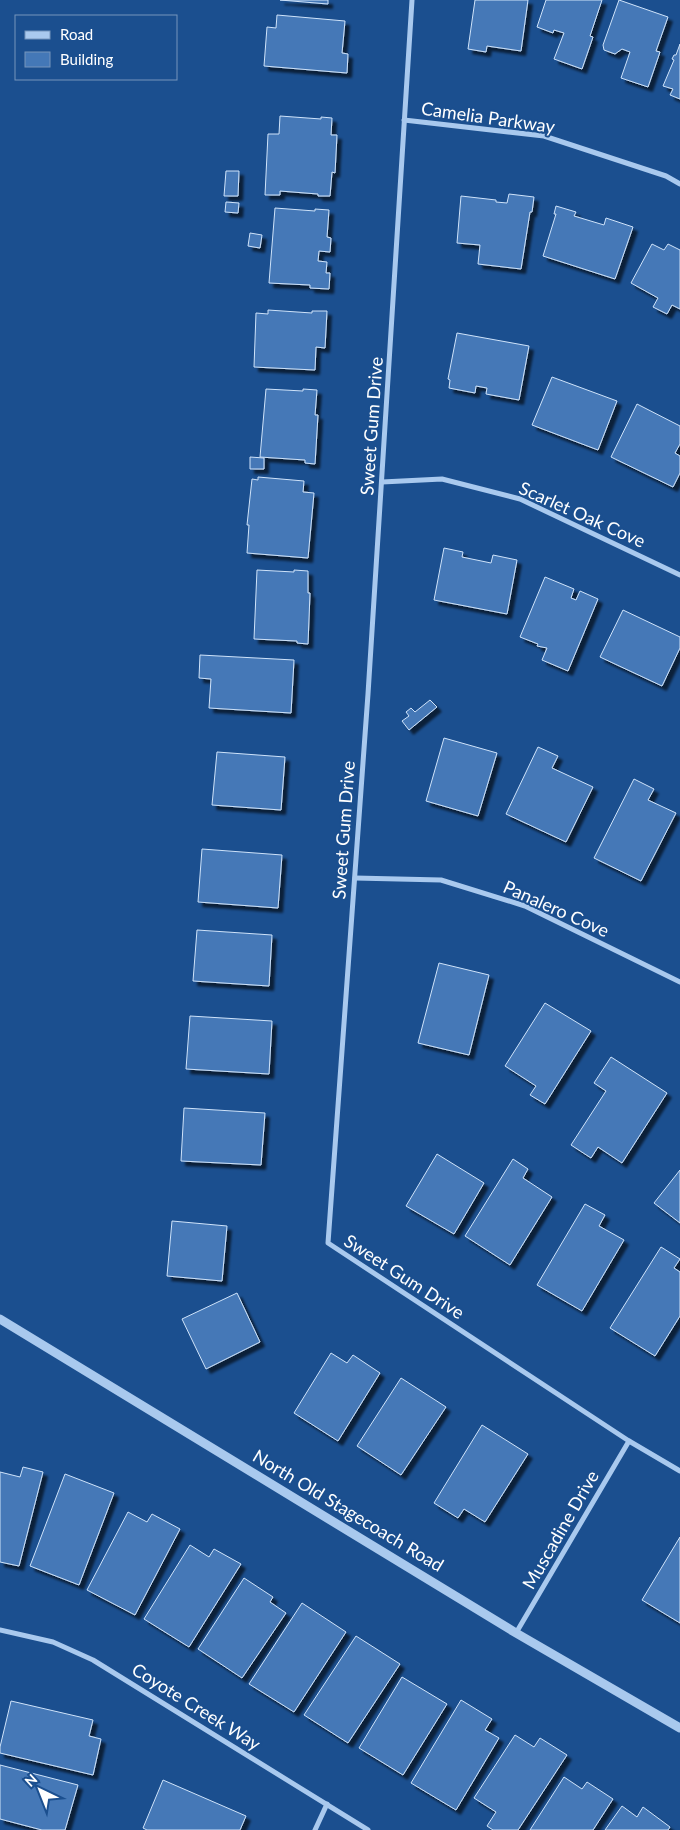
<svg xmlns="http://www.w3.org/2000/svg" width="680" height="1830" viewBox="0 0 680 1830" font-family="Lato,sans-serif">
<defs>
<filter id="shadow"><feDropShadow dx="4.5" dy="4.5" stdDeviation="1" flood-color="#0009"/></filter>
</defs>
<rect width="100%" height="100%" fill="#1b4f8f"/>
<!-- building -->
<g fill="#4478b7" stroke="#cfe3fa" filter="url(#shadow)">
<path d="M280,0H328V4Z"/>
<path d="M475,0H528L521,51L487,46L486,52L468,49Z"/>
<path d="M546,0H602L590,36L593,37L582,69L554,59L564,33L554,30L553,33L537,27Z"/>
<path d="M619,0L668,17L656,51L660,52L648,87L621,78L630,52L622,49L615,54L604,50L603,45Z"/>
<path d="M277,15L345,21L342,53L348,54L347,73L264,66L267,27L276,28Z"/>
<path d="M680,44V99L670,95L673,89L663,86L674,60L672,59L674,55H676Z"/>
<path d="M280,116L321,119V117L332,118L331,135H337L335,173L332,172L330,196H318V194L280,191V195H265L268,134H279Z"/>
<path d="M226,171H239L238,196H224Z"/>
<path d="M509,194L534,197L532,212H530L521,269L478,264L480,245L457,243L461,196L496,200V202L507,203Z"/>
<path d="M226,202L239,203L238,213L225,212Z"/>
<path d="M556,206L576,212L574,216L604,225L606,218L633,227L615,279L543,256L556,214H554Z"/>
<path d="M275,208L315,211V209L329,210L327,237L331,238L330,252L319,251L318,261L327,262L326,273H330L329,289L310,288V285L269,283Z"/>
<path d="M250,233L262,235L260,248L248,246Z"/>
<path d="M652,244L664,250L668,244L680,250V309L672,305L667,314L653,307L658,298L631,283Z"/>
<path d="M268,310L312,313V311H327L325,348L316,347L315,370L254,367L256,313L268,314Z"/>
<path d="M457,333L529,346L519,400L486,394L487,388L476,386L475,393L449,388L450,380L448,379Z"/>
<path d="M552,377L617,401L598,450L532,425Z"/>
<path d="M266,389L303,391V389L317,390L315,415H318L315,464L305,463V460L260,457Z"/>
<path d="M637,404L680,426V444L675,453L680,456V473L673,487L611,457Z"/>
<path d="M250,457L264,458V469H250Z"/>
<path d="M258,477L304,481L303,492L314,493L308,558L247,553L249,525H247L252,479L258,480Z"/>
<path d="M444,548L463,552L462,557L491,563L493,555L517,560L507,614L434,600Z"/>
<path d="M257,570L294,572V570L308,571V593H310L308,644L297,643V641L254,639Z"/>
<path d="M545,577L574,589L571,598L576,600L580,591L598,599L568,671L542,660L547,648L537,646L538,644L520,637Z"/>
<path d="M623,610L680,637V648L662,686L600,657Z"/>
<path d="M200,655L294,660L291,713L209,708L211,679L199,678Z"/>
<path d="M430,700L437,707L409,730L402,721L409,716L406,712L411,708L415,712Z"/>
<path d="M444,738L497,753L478,816L426,801Z"/>
<path d="M538,747L558,756L552,768L593,787L566,842L506,814Z"/>
<path d="M217,752L285,757L281,810L212,805Z"/>
<path d="M634,779L654,789L648,800L676,813L641,881L594,858Z"/>
<path d="M202,849L282,855L278,908L198,902Z"/>
<path d="M197,930L272,935L269,986L193,981Z"/>
<path d="M439,963L489,975L469,1055L418,1043Z"/>
<path d="M545,1003L591,1031L545,1104L530,1095L536,1086L505,1066Z"/>
<path d="M190,1016L272,1021L269,1074L186,1069Z"/>
<path d="M611,1057L667,1093L622,1163L598,1147L591,1158L571,1145L606,1091L594,1083Z"/>
<path d="M184,1108L265,1113L261,1165L181,1161Z"/>
<path d="M437,1154L484,1183L454,1234L406,1206Z"/>
<path d="M513,1159L528,1169L523,1178L552,1197L510,1265L465,1236Z"/>
<path d="M680,1170V1223L654,1203Z"/>
<path d="M585,1204L605,1215L599,1226L624,1240L582,1311L537,1285Z"/>
<path d="M172,1221L227,1226L222,1281L167,1276Z"/>
<path d="M661,1247L680,1259L674,1268L680,1272V1316L655,1356L610,1328Z"/>
<path d="M237,1293L260,1342L206,1369L182,1319Z"/>
<path d="M331,1353L347,1363L353,1355L380,1373L338,1441L294,1413Z"/>
<path d="M401,1378L446,1407L401,1475L357,1446Z"/>
<path d="M482,1425L528,1454L485,1522L464,1509L458,1518L434,1503Z"/>
<path d="M23,1467L43,1472L19,1566L0,1562V1472L20,1477Z"/>
<path d="M65,1474L114,1493L79,1585L30,1566Z"/>
<path d="M128,1512L147,1522L152,1514L180,1529L135,1615L87,1590Z"/>
<path d="M680,1537V1623L642,1600Z"/>
<path d="M190,1545L209,1557L214,1549L241,1564L189,1647L144,1619Z"/>
<path d="M244,1578L273,1597L270,1602L286,1613L242,1678L198,1649Z"/>
<path d="M302,1603L346,1632L294,1712L249,1684Z"/>
<path d="M356,1636L400,1664L348,1743L304,1715Z"/>
<path d="M402,1677L447,1704L403,1775L359,1748Z"/>
<path d="M461,1700L492,1719L485,1730L499,1738L456,1810L411,1783Z"/>
<path d="M11,1701L93,1720L89,1736L101,1739L93,1775L0,1753V1747Z"/>
<path d="M515,1735L534,1747L540,1738L567,1755L518,1830H493L487,1826L496,1812L474,1798Z"/>
<path d="M0,1765L78,1785L65,1830H42L0,1819Z"/>
<path d="M564,1777L582,1789L587,1782L613,1799L593,1830H530Z"/>
<path d="M163,1780L246,1816L240,1830H147L143,1828Z"/>
<path d="M622,1806L637,1817L643,1807L670,1827L668,1830H605Z"/>
</g>
<g fill="none" stroke-linecap="round" stroke-linejoin="round">
<!-- minor -->
<g stroke="#a9c9ee" stroke-width="5">
<path d="M412,0L368,694L328,1243L629,1441L680,1471"/>
<path d="M404,120L544,136L666,176L680,184"/>
<path d="M382,482L442,479L520,499L680,575"/>
<path d="M355,878L441,880L525,906L680,982"/>
<path d="M0,1630L53,1642L93,1660L368,1830"/>
<path d="M516,1633L629,1441"/>
<path d="M315,1830L327,1804"/>
</g>
<!-- tertiary -->
<path stroke="#a9c9ee" stroke-width="9" d="M0,1319L516,1633L680,1728"/>
</g>
<g text-anchor="middle" stroke-width="4" stroke-linejoin="round" paint-order="stroke">
<!-- street labels -->
<g font-size="18" fill="#fff" stroke="#1b4f8f">
<text transform="translate(488 118) rotate(8)" y="6">Camelia Parkway</text>
<text transform="translate(372 426) rotate(-86)" y="6">Sweet Gum Drive</text>
<text transform="translate(582 515) rotate(24)" y="6">Scarlet Oak Cove</text>
<text transform="translate(344 830) rotate(-86)" y="6">Sweet Gum Drive</text>
<text transform="translate(556 909) rotate(24)" y="6">Panalero Cove</text>
<text transform="translate(404 1277) rotate(33)" y="6">Sweet Gum Drive</text>
<text transform="translate(348 1511) rotate(31)" y="6">North Old Stagecoach Road</text>
<text transform="translate(561 1530) rotate(-60)" y="6">Muscadine Drive</text>
<text transform="translate(196 1707) rotate(32)" y="6">Coyote Creek Way</text>
</g>
</g>
<!-- legend -->
<rect x="15" y="15" width="162" height="65" fill="#1b4f8f" stroke="#7695bc"/>
<rect x="25" y="31" width="25" height="8" fill="#a9c9ee" stroke="#7695bc"/>
<text x="60" y="40" font-size="15" fill="#ffffff">Road</text>
<rect x="25" y="52" width="25" height="15" fill="#4478b7" stroke="#7695bc"/>
<text x="60" y="65" font-size="15" fill="#ffffff">Building</text>
<!-- north arrow -->
<g transform="translate(40 1790) rotate(317)" stroke="#1b4f8f" stroke-width="4" paint-order="stroke">
<path d="M0-4L9 19L0 12L-9 19Z" fill="#ffffff"/>
<text y="-8" font-size="14" font-weight="bold" text-anchor="middle" fill="#ffffff">N</text>
</g>
</svg>
